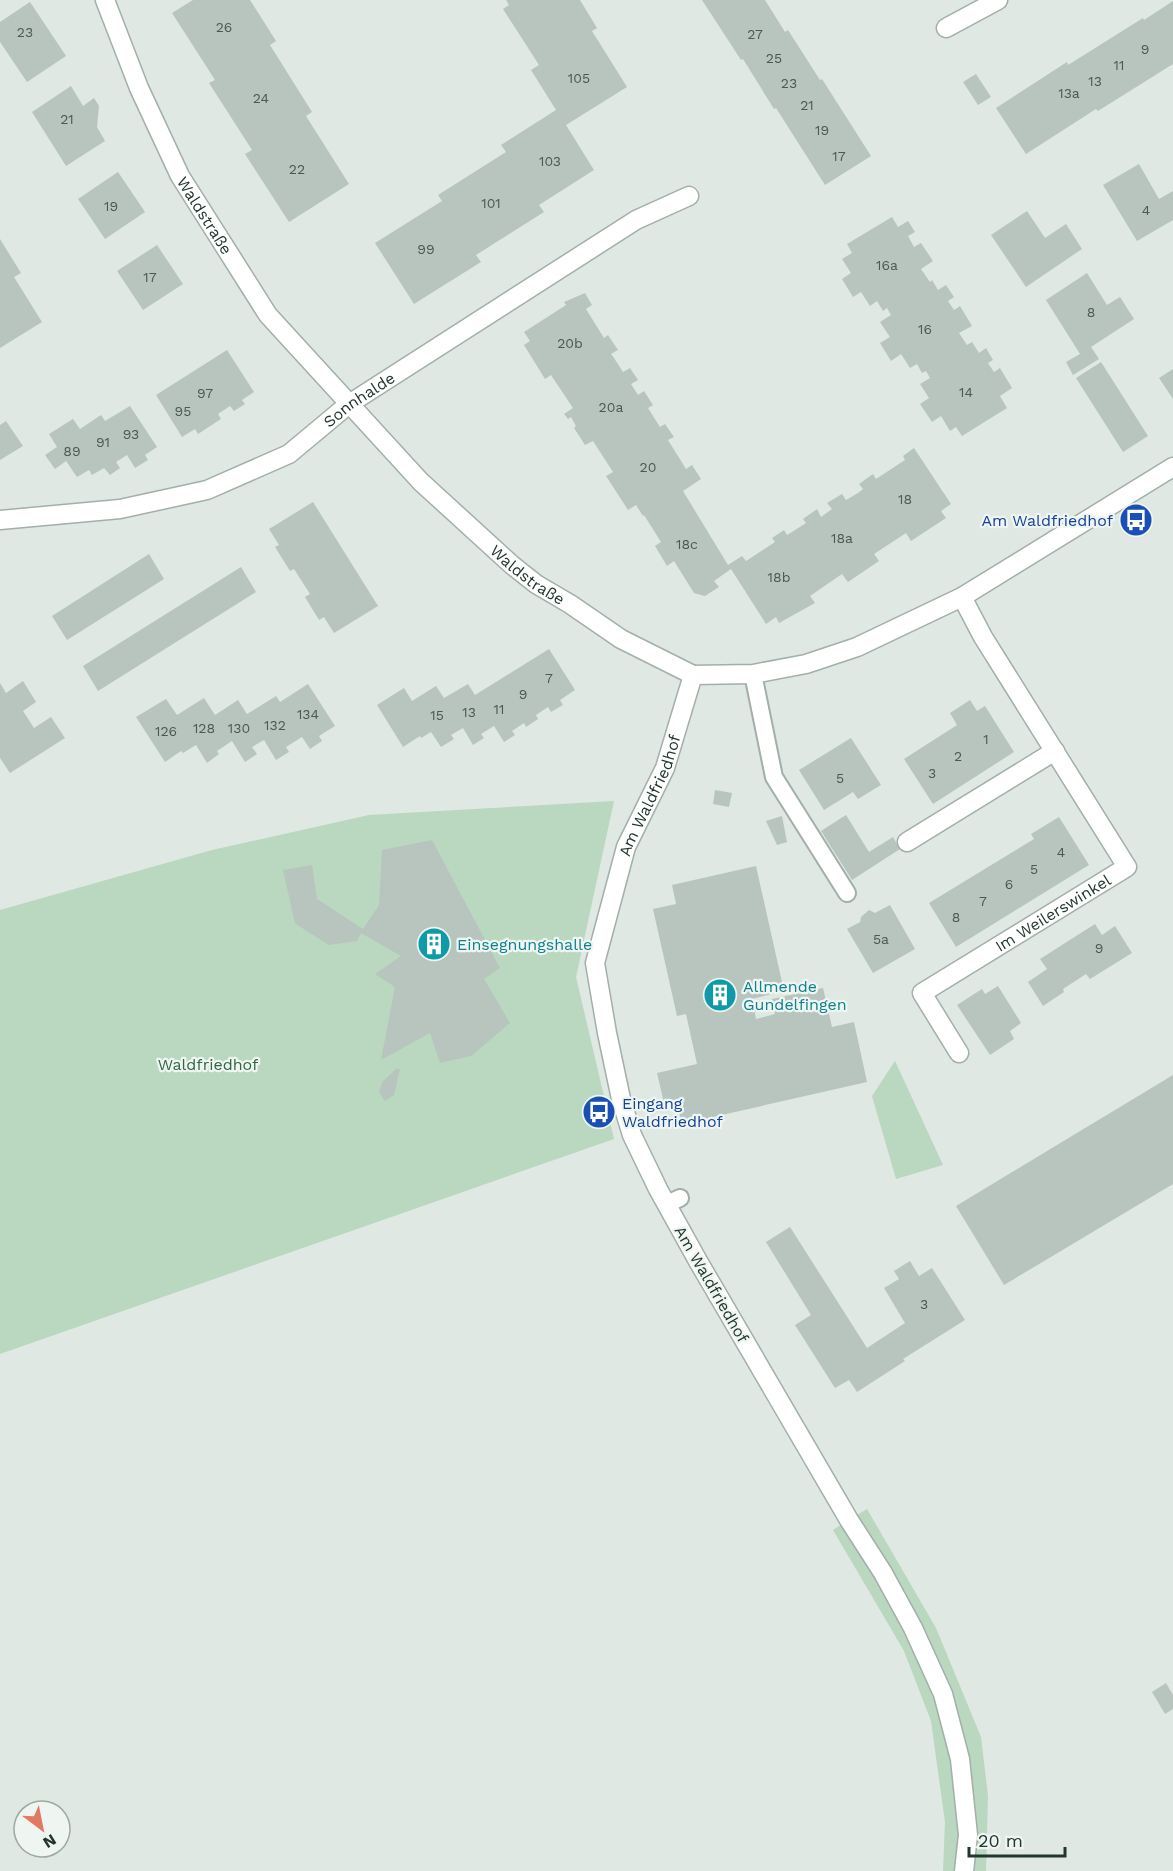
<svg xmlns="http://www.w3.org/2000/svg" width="1173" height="1871" viewBox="0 0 1173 1871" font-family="'Work Sans',sans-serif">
<rect width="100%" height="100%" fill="#dfe8e3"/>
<!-- green -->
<g fill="#bad7bf">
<path d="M614,801L576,977L614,1139L0,1354V910L212,850L369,815Z"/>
<path d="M895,1061L943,1165L896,1179L872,1096Z"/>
<path d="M867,1509L936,1628L981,1737L988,1796L986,1871H943L945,1822L931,1721L904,1651L833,1530Z"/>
</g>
<!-- building -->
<g fill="#b8c5bf">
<path d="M193,0H250L276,41L270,45L312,112L306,116L349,184L289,222L245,154L252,150L209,83L215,80L172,13Z"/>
<path d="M506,0H580L597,28L592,31L627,87L566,125L594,170L539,205L544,212L476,255L481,262L414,304L375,243L442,201L438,195L506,152L501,145L556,110L531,70L539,65L503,9L509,5Z"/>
<path d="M702,0H765L785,32L788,30L820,80L822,79L871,156L825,185L776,108L774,109L743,59L741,60Z"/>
<path d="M1173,1V64L1098,111L1096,109L1026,154L996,108L1067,62L1068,65L1143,18L1144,20Z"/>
<path d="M30,2L66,56L27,82L0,42V22Z"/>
<path d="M976,74L991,97L978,105L963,82Z"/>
<path d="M71,86L83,106L94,98L99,106L97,127L105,141L66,166L32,112Z"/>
<path d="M1139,164L1159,199L1173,191V220L1137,241L1103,185Z"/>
<path d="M118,172L145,212L105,239L78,199Z"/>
<path d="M1027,211L1045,238L1066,224L1082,249L1026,287L991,235Z"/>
<path d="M892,217L898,227L908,221L915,232L908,236L914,247L921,243L933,261L921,269L930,282L932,280L938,290L946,285L954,297L948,301L954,310L960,306L972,326L959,333L967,345L972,342L979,353L986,348L993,360L988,363L994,372L1000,368L1012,388L1000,396L1007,408L962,436L956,427L950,431L941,416L932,422L920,404L929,398L920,384L930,378L926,371L922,373L917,364L910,368L901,354L891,361L880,343L890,337L880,322L891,315L887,308L883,311L877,301L870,306L861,292L853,297L842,279L851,273L842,259L852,253L847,244Z"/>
<path d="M0,239L21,273L14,277L42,322L0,348Z"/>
<path d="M157,245L183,284L143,310L117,271Z"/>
<path d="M1087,273L1107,305L1120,297L1134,319L1091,347L1099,359L1073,375L1066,362L1080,354L1046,300Z"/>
<path d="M585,293L592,305L586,309L604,338L608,335L618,350L611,354L614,358L623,372L630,368L638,380L631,384L638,395L644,391L653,405L648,408L660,427L665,424L674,437L668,440L686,469L692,465L701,479L683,491L728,565L742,556L746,561L775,542L772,538L784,530L787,535L792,532L806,523L803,519L817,509L821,517L832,509L827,503L842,494L846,500L858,493L863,489L859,484L873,474L876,479L905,460L903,456L914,448L951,504L941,511L946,518L911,541L906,533L874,554L879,561L848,582L842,574L810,596L815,603L779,623L776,617L766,624L731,569L714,581L719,587L705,596L694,593L674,561L667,566L655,546L661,542L644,515L643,516L636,505L628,510L606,476L613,472L593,441L585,445L574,428L576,426L571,417L568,419L564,414L573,408L551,375L545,379L524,345L530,341L524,332L566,305L564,302Z"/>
<path d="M227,350L254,392L242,400L245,404L234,411L230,406L218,414L221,419L198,434L195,429L182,437L156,395Z"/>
<path d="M1101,362L1148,436L1123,452L1076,378Z"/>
<path d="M1173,369V399L1159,378Z"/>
<path d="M130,406L157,447L145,455L148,460L135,468L127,455L116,462L120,468L110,475L104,468L92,475L89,470L77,477L66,461L55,469L45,455L57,447L49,434L73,419L80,429L101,415L105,421Z"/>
<path d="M6,421L23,446L0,460V425Z"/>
<path d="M313,502L378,606L334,633L324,617L319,620L305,597L310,594L294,569L290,571L275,547L279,545L269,529Z"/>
<path d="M149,554L164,579L67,640L52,616Z"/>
<path d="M241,567L256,592L98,691L83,666Z"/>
<path d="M549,649L575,690L560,700L563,705L551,712L548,707L536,715L538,719L526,727L524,723L512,731L515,735L504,742L494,726L481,734L484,738L473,745L463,728L451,735L454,739L441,747L431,732L421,738L420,736L403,747L377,705L404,688L412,701L436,686L444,698L468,684L475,695Z"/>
<path d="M23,681L36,702L23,711L34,728L51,717L65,738L10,773L0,758V683L6,693Z"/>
<path d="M308,684L335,726L319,736L322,741L310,749L302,737L286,747L289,752L276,760L264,740L252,747L257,754L245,762L232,741L217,751L219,754L207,763L196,745L183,753L181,751L165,762L136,717L166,699L177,715L204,698L215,715L238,700L247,714L276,696L280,702Z"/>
<path d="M970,700L977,711L985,706L1014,752L933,804L904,759L957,725L950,713Z"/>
<path d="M851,738L881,785L858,799L853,792L824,810L799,770Z"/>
<path d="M715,790L732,793L729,807L713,804Z"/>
<path d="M846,815L869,852L893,837L900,849L852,880L821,831Z"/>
<path d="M782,816L787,842L777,845L766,821Z"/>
<path d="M1059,817L1089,865L956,947L929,903L1034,839L1031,834Z"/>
<path d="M432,840L500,968L484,979L510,1023L471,1056L440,1063L430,1033L381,1060L395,987L375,974L401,956L361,933L357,941L329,945L299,926L295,923L283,870L312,865L317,899L363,929L379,905L382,850Z"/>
<path d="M756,866L784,991L752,999L756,1019L775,1014L772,999L823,988L832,1027L854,1022L867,1082L682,1124L676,1100L664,1103L657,1073L697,1064L686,1014L677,1016L653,909L676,904L672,885Z"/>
<path d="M890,905L915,949L873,973L847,929L860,922L861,917L869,910L875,913Z"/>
<path d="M1095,924L1102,935L1115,926L1132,953L1090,979L1086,974L1063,989L1064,992L1043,1006L1028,982L1047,969L1040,959Z"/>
<path d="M998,986L1021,1023L1010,1031L1014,1039L990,1055L957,1005L982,989L985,994Z"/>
<path d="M397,1068L400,1069L394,1095L385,1101L379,1092L382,1082Z"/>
<path d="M1173,1075V1184L1004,1285L956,1206Z"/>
<path d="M790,1227L867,1348L905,1323L884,1288L899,1279L894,1271L910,1261L919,1276L932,1268L965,1320L903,1359L905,1361L857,1392L849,1380L835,1388L795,1325L811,1315L766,1242Z"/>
<path d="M1166,1683L1173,1695V1709L1165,1714L1152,1692Z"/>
</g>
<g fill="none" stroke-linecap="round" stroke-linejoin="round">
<defs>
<g id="service">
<path d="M753,674L774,777L847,893"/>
<path d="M667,1204L680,1198"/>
</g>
<g id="minor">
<path id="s1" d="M105,0L139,88L180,176L268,315L421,482L512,565L536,584L570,604L621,639L693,675"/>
<path d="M946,28L998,0"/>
<path id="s2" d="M0,520L120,509L207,490L289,454L349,404L636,220L689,196"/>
<path d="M907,842L1055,751"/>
<path id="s3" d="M959,1053L922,993L1127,867L983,637L962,597"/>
</g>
<g id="tertiary">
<path id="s4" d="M964,1871L968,1835L960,1759L943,1694L913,1628L883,1573L849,1520L698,1261L658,1189L632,1135L621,1099L607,1033L595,963L626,847L665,768L693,675L753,674L806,664L857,647L962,597L1173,467"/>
</g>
</defs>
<!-- service casing -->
<use href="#service" stroke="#a3afa9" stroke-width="20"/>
<!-- minor casing -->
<use href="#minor" stroke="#a3afa9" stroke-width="21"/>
<!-- tertiary casing -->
<use href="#tertiary" stroke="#a3afa9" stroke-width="21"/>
<!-- service -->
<use href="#service" stroke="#fff" stroke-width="16"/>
<!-- minor -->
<use href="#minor" stroke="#fff" stroke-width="18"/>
<!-- tertiary -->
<use href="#tertiary" stroke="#fff" stroke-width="18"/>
</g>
<!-- icons -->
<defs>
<symbol id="bus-disc" viewBox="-11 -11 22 22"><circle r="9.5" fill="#1a4fb4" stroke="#eff5f1"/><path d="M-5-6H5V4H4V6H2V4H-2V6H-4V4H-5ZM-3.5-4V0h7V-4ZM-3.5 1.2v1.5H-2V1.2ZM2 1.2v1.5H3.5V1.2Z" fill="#fff"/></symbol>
<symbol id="building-disc" viewBox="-11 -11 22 22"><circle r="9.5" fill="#0f9aa8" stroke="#eff5f1"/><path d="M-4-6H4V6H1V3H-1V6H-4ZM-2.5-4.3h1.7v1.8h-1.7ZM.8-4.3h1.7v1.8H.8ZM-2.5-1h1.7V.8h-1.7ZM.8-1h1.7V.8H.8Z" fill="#fff"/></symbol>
</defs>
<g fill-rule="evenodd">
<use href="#bus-disc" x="1117" y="501" width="38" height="38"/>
<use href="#building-disc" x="415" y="925" width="38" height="38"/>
<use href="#building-disc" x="701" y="976" width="38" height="38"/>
<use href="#bus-disc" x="580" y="1093" width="38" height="38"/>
</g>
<g text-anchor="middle" stroke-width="4.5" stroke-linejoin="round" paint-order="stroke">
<!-- number labels -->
<g font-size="14" fill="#485a53">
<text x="224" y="32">26</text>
<text x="25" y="37">23</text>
<text x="755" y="39">27</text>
<text x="1145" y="54">9</text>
<text x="774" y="63">25</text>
<text x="1119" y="70">11</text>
<text x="579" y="83">105</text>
<text x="1095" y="86">13</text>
<text x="789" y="88">23</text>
<text x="1069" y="98">13a</text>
<text x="261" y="103">24</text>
<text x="807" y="110">21</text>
<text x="67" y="124">21</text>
<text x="822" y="135">19</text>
<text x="839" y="161">17</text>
<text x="550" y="166">103</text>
<text x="297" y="174">22</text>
<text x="491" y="208">101</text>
<text x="111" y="211">19</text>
<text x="1146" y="215">4</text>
<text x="426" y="254">99</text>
<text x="887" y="270">16a</text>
<text x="150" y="282">17</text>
<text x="1091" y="317">8</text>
<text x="925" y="334">16</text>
<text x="570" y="348">20b</text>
<text x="966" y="397">14</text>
<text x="205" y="398">97</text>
<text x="611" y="412">20a</text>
<text x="183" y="416">95</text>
<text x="131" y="439">93</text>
<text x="103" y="447">91</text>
<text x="72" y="456">89</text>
<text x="648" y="472">20</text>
<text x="905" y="504">18</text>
<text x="842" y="543">18a</text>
<text x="687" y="549">18c</text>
<text x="779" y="582">18b</text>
<text x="549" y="683">7</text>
<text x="523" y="699">9</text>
<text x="499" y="714">11</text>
<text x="469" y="717">13</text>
<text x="308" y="719">134</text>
<text x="437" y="720">15</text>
<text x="275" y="730">132</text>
<text x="204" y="733">128</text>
<text x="239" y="733">130</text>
<text x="166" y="736">126</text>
<text x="986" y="744">1</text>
<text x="958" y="761">2</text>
<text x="932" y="778">3</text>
<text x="840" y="783">5</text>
<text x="1061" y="857">4</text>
<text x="1034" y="874">5</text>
<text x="1009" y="889">6</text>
<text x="983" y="906">7</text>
<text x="956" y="922">8</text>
<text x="881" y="944">5a</text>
<text x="1099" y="953">9</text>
<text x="924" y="1309">3</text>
</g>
<!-- street labels -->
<g font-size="16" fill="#22362f" stroke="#eff5f1">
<text dy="6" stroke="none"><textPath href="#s1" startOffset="238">Waldstraße</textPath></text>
<text dy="6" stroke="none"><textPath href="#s2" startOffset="388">Sonnhalde</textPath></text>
<text dy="6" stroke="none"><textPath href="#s1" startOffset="724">Waldstraße</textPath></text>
<text dy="6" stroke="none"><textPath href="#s4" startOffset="1173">Am Waldfriedhof</textPath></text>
<text dy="6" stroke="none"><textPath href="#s3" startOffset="224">Im Weilerswinkel</textPath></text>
<text transform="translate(712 1284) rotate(60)" y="6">Am Waldfriedhof</text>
</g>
<!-- transit labels -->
<g font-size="16" fill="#164399" stroke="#eff5f1" text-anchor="end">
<text x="1113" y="526">Am Waldfriedhof</text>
<text x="622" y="1109" text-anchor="start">Eingang<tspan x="622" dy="18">Waldfriedhof</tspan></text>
</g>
<!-- culture labels -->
<g font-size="16" fill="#0d838f" stroke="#eff5f1" text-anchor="start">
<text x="457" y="950">Einsegnungshalle</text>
<text x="743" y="992">Allmende<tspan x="743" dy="18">Gundelfingen</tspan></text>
</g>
<!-- park labels -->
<g font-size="16" fill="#316842" stroke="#eff5f1">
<text x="208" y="1070">Waldfriedhof</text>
</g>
</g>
<!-- north arrow -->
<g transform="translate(42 1829) rotate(148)"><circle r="28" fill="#eff5f1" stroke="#9da9a3" stroke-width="1.5"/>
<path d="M0-4.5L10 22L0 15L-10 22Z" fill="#e27963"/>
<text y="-9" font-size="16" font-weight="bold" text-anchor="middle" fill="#22362f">N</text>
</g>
<!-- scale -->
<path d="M969 1847v9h96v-9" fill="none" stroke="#22362f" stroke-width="3"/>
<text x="978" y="1847" font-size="18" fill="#22362f" stroke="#eff5f1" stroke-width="4.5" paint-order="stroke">20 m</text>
</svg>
